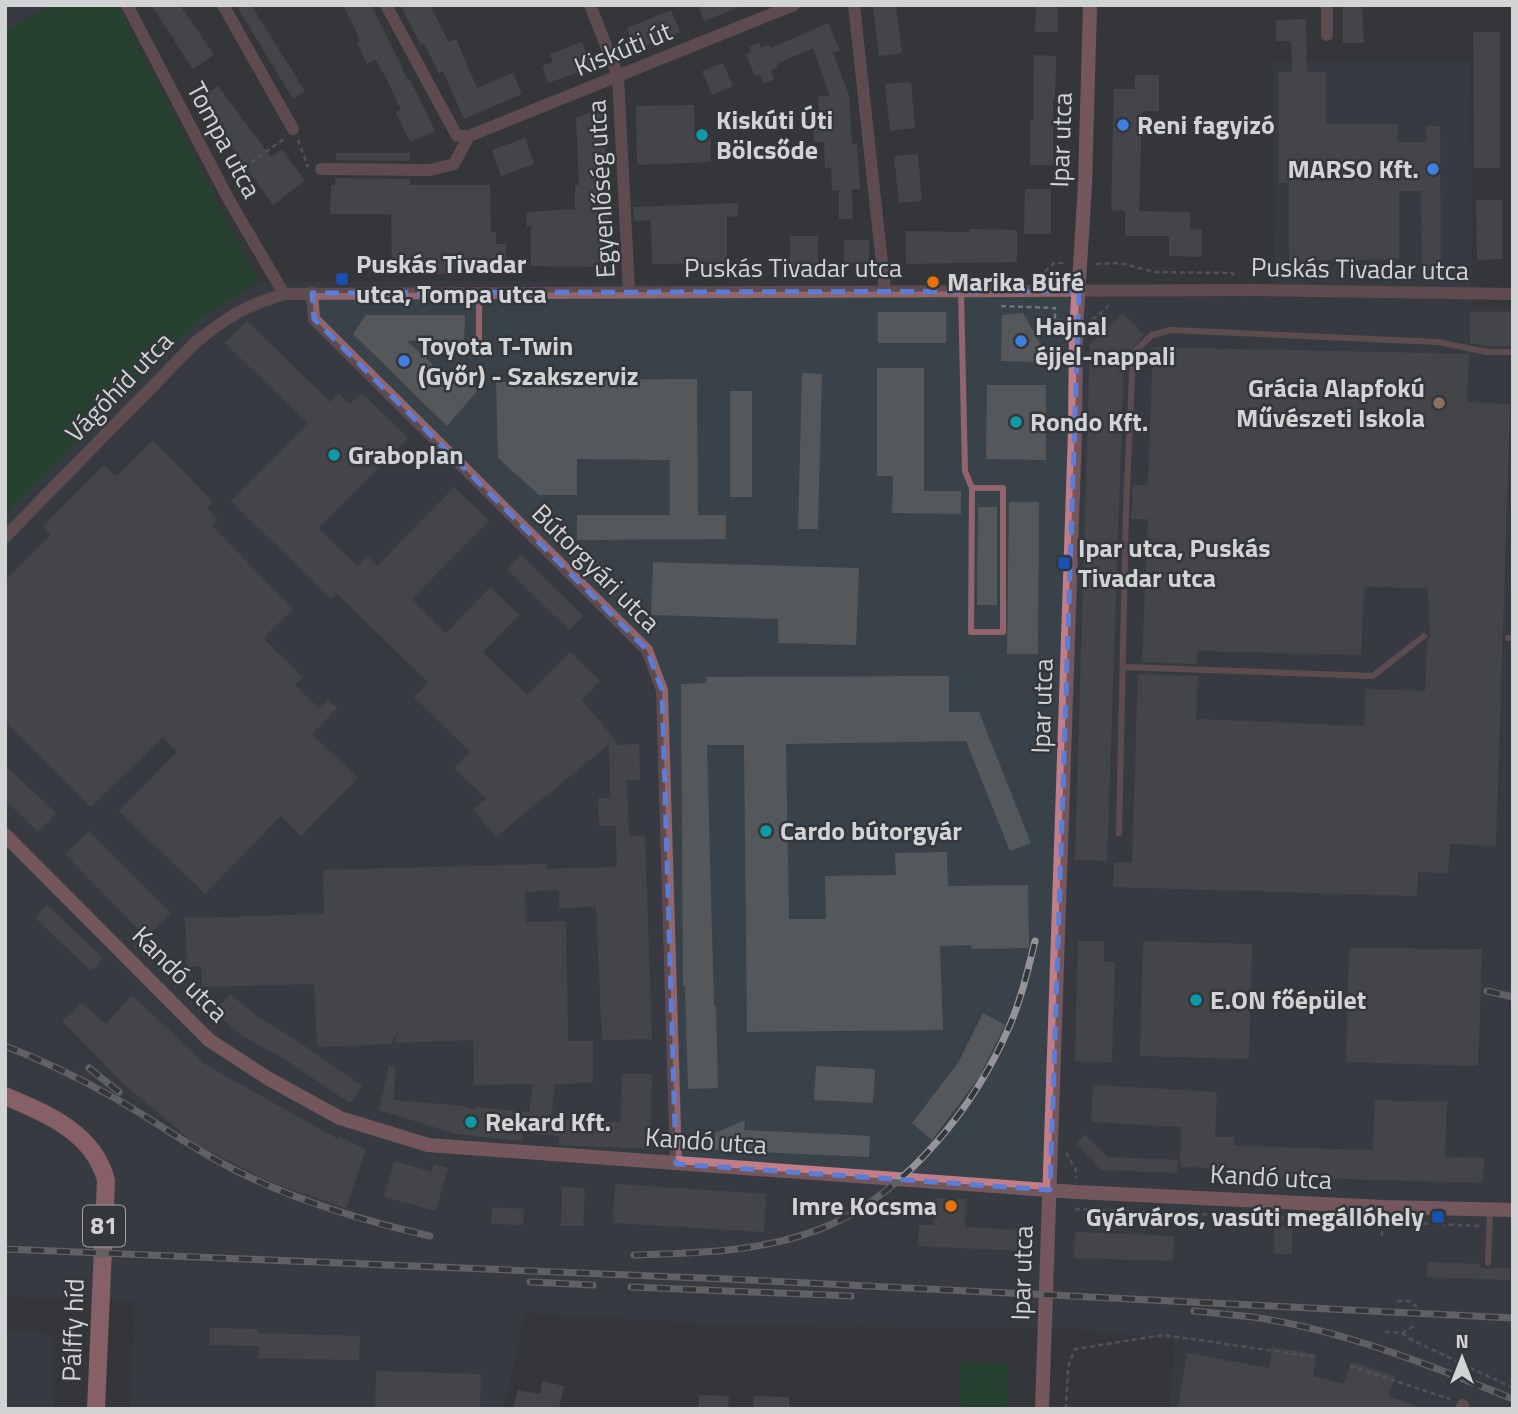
<svg xmlns="http://www.w3.org/2000/svg" width="1518" height="1414" viewBox="0 0 1518 1414" font-family="'Titillium Web',sans-serif">
<rect width="100%" height="100%" fill="#34373a"/>
<!-- built -->
<g fill="#3a4249">
<path d="M5,5H52L5,31Z"/>
<path d="M1470,61L1472,308H1513V1409H1170L1175,1340L1066,1328L756,1326L525,1313L504,1409H130L135,1301L5,1297V514L200,319L258,282L527,281L1104,297L1274,295L1273,62Z"/>
<path d="M5,1332L51,1333L54,1409H5Z"/>
</g>
<!-- green -->
<g fill="#164e24">
<path d="M52,5H118L258,282L200,319L5,514V31Z"/>
<path d="M961,1363L1008,1364L1007,1409H960Z"/>
</g>
<!-- building -->
<g fill="#54585a">
<path d="M151,5H180L214,55L193,69Z"/>
<path d="M236,5H251L305,91L293,99Z"/>
<path d="M343,5H371L408,80L410,79L435,131L410,142L396,112L401,110L387,80L375,59L367,64L357,42L360,40Z"/>
<path d="M400,5H430L449,42L456,39L477,88L513,73L522,94L464,119L443,71L439,73L424,43L421,45Z"/>
<path d="M698,5H742V6L704,21Z"/>
<path d="M896,5L902,53L879,56L873,7Z"/>
<path d="M1036,5H1058V32H1035Z"/>
<path d="M1343,5H1362L1364,43H1343Z"/>
<path d="M671,10L680,32L636,49L627,28Z"/>
<path d="M1306,19L1307,72H1326V124H1398V142H1426V126H1440L1441,270L1422,271L1421,191H1399V259L1289,261V183H1279L1278,72H1292L1291,41H1276V20Z"/>
<path d="M828,23L840,50L833,53L849,95L852,144H857L860,189H852L853,219H839V190H832L831,168H825L824,142H814L813,121H819L818,96H830L813,48L777,64L778,67L771,70L774,79L764,84L760,74L755,76L746,54L751,52L749,47L759,43L761,48L769,45L771,48Z"/>
<path d="M1473,32H1500V168H1474Z"/>
<path d="M582,42L592,67L548,83L542,66L553,62L550,54Z"/>
<path d="M1034,55L1056,56L1055,99H1053V165H1030V119H1033Z"/>
<path d="M723,63L733,86L712,95L702,71Z"/>
<path d="M1135,75H1159V111H1142L1139,211L1190,212V229L1202,230V257L1169,256V236H1125V211L1111,210L1114,89H1135Z"/>
<path d="M911,82L915,128L890,131L885,84Z"/>
<path d="M218,86L271,157L282,149L305,181L273,205L199,100Z"/>
<path d="M694,105L695,135H710L711,162L637,165L636,106Z"/>
<path d="M605,107L606,207H609L610,222H608L607,267L531,266V226L527,227L526,212L575,209V185H579L576,118Z"/>
<path d="M525,138L534,164L501,176L492,150Z"/>
<path d="M336,153H410V161L336,160Z"/>
<path d="M918,154L922,201L899,203L894,156Z"/>
<path d="M335,178L410,179V185H490L491,232H496V244H506V273L392,275L391,214H330L331,185H335Z"/>
<path d="M1025,189H1051V234H1024Z"/>
<path d="M1476,200H1502V259L1477,260Z"/>
<path d="M738,203V216L727,217V263L652,264L651,220L634,221L633,207Z"/>
<path d="M970,229L1017,230V262L906,264V231L970,232Z"/>
<rect x="790" y="236" width="28" height="33"/>
<rect x="844" y="240" width="25" height="23"/>
<rect x="878" y="312" width="68" height="31"/>
<path d="M1470,312H1513V346H1488L1470,343Z"/>
<path d="M1023,313L1042,347L1041,362L1001,361L1002,315Z"/>
<path d="M1123,313L1144,335L1124,357L1107,861L1075,860L1090,344Z"/>
<path d="M366,315H465L464,341H407L450,380L456,371L478,390L447,426L353,334Z"/>
<path d="M247,321L330,402L339,393L350,404L362,393L408,438L318,528L357,566L368,556L377,566L454,487L489,521L412,599L446,633L490,587L519,615L483,652L527,695L570,652L600,681L582,700L619,745L639,744L640,780H627L629,836L645,835L652,1039L602,1040L596,907L559,908V890L525,892L526,922L566,921L568,1041H593V1083L555,1084L551,1121L621,1122L622,1074H652L650,1149L559,1145V1136L522,1132L523,1141L456,1134L379,1110L389,1066L395,1067L394,1100L462,1106L475,1110V1107L529,1112L533,1084L474,1085L473,1040L395,1043L398,1032L390,1044L317,1047L314,984L202,987L201,966L187,967L185,918L324,914L323,870L547,864V869L617,867L616,826H599L598,798H610L609,744L496,837L473,809L486,799L454,768L470,752L414,697L428,682L337,594L331,599L231,501L308,423L225,343Z"/>
<path d="M1153,347L1469,354L1467,402L1510,404L1496,846L1450,844L1448,873L1418,872L1417,896L1113,887L1114,862L1132,863L1138,674L1198,676L1196,719L1364,726L1366,689L1425,691L1427,641L1430,636L1428,588L1364,587L1361,655L1197,651V664L1142,662L1148,519H1131L1132,510L1133,485H1148Z"/>
<path d="M877,368H924V491H961V514L892,513L893,476H877Z"/>
<path d="M802,373L822,374L818,529H798Z"/>
<path d="M669,379H697L698,515H726V539L577,540V515H670V460L577,459V495H539L498,458L496,382Z"/>
<path d="M987,385H1046V460L986,459Z"/>
<rect x="730" y="391" width="22" height="106"/>
<path d="M153,440L213,502L207,508L218,520L212,526L293,609L263,638L303,677L295,685L319,708L328,699L337,708L312,734L358,778L301,836L281,816L205,894L119,811L177,752L163,737L91,807L5,721V581L51,535L43,526L104,465L116,477Z"/>
<path d="M1009,502H1039L1038,654H1007Z"/>
<path d="M978,507H997V605H977Z"/>
<path d="M521,555L583,616L569,630L507,569Z"/>
<path d="M653,562L859,568L856,645L778,643V619L651,615Z"/>
<path d="M949,676V712H979L1031,843L1010,851L966,741L786,744L789,919H826L825,876L896,875L895,853L947,852L948,886L1028,885L1029,948L971,949V945L940,946L943,1030L747,1032L744,745H707L714,1006H716L718,1088L688,1089L685,986H683L681,684L706,683V677Z"/>
<path d="M5,765L56,813L38,832L5,800Z"/>
<path d="M89,831L171,913L146,937L65,854Z"/>
<path d="M47,905L103,958L91,971L35,918Z"/>
<path d="M1078,941H1104V962H1115L1112,1062L1075,1061Z"/>
<path d="M1143,941L1252,944L1249,1059L1140,1056Z"/>
<path d="M1349,948L1482,949L1478,1066L1346,1062Z"/>
<path d="M230,994L258,1017L296,1040L362,1086L350,1103L283,1058L242,1036L215,1012Z"/>
<path d="M132,995L206,1065L338,1139V1136L366,1149L346,1208L275,1184L194,1143L125,1085L62,1021L82,1003L106,1024Z"/>
<path d="M983,1013L1005,1025L980,1076L932,1140L912,1123L958,1063Z"/>
<path d="M816,1066L875,1069L873,1103L814,1100Z"/>
<path d="M1093,1085L1217,1092L1215,1137H1234V1145L1238,1146L1373,1150L1375,1100L1447,1102L1445,1157L1484,1158L1483,1183L1248,1176V1169L1180,1167L1181,1127L1091,1122Z"/>
<path d="M745,1120L744,1130L870,1136L869,1157L715,1150V1133Z"/>
<path d="M1085,1135L1107,1157L1178,1160L1177,1173L1102,1170L1076,1143Z"/>
<path d="M394,1161L432,1172L434,1164L448,1168L436,1211L384,1197Z"/>
<path d="M615,1184L766,1194L764,1232L613,1223Z"/>
<path d="M562,1187L585,1188L583,1226H561Z"/>
<path d="M935,1198L966,1199L965,1227L1022,1230L1021,1251L918,1246L919,1225H934Z"/>
<path d="M492,1207L524,1209L523,1225L491,1224Z"/>
<rect x="1274" y="1226" width="18" height="28"/>
<path d="M1075,1232L1174,1236L1173,1261L1074,1258Z"/>
<path d="M1427,1262L1480,1264V1267L1487,1269L1510,1268V1280L1427,1277Z"/>
<path d="M210,1328L258,1329V1333L360,1336L359,1360L258,1358L259,1346L209,1345Z"/>
<path d="M1272,1347L1316,1354L1313,1376L1344,1384L1351,1362L1395,1376L1388,1396L1419,1407L1418,1409H1178L1187,1353L1269,1368Z"/>
<path d="M376,1371L481,1374L480,1409H375Z"/>
<path d="M542,1381L564,1386L559,1409H513L518,1390L540,1394Z"/>
<path d="M699,1395L729,1396L728,1409L699,1408Z"/>
<path d="M754,1396L789,1397V1409H753Z"/>
</g>
<g fill="none" stroke-linecap="round" stroke-linejoin="round">
<!-- path -->
<g stroke="#717376" stroke-width="2.5" stroke-dasharray="5 3.5" stroke-linecap="butt">
<path d="M298,140L308,167"/>
<path d="M231,177L285,138"/>
<path d="M1096,264L1120,263L1155,272L1232,273L1234,275"/>
<path d="M1039,278L1054,263H1065"/>
<path d="M1001,306L1055,308V320L1062,321"/>
<path d="M1092,319L1098,316L1109,305H1112"/>
<path d="M1066,1153L1076,1170V1178"/>
<path d="M1075,1209L1481,1226"/>
<path d="M1382,1236V1224"/>
<path d="M1397,1301H1409L1420,1309"/>
<path d="M1385,1332L1402,1333L1414,1326"/>
<path d="M1402,1333L1410,1339L1513,1388"/>
<path d="M1350,1366L1450,1399"/>
<path d="M1066,1409L1068,1367L1075,1349L1164,1335L1316,1357"/>
</g>
<!-- lane -->
<g stroke="#91656b" stroke-width="6">
<path d="M961,292L965,471L972,488L971,632H1003V488H972"/>
<path d="M426,347H479V293"/>
<path d="M1508,638H1513"/>
<path d="M1123,667L1373,676L1424,636"/>
<path d="M1119,833L1126,510L1133,353L1152,335L1171,330L1438,342L1487,352H1513"/>
<path d="M1488,1263L1490,1210"/>
</g>
<!-- street -->
<g stroke="#91656b" stroke-width="12">
<path d="M127,5L229,200L284,294"/>
<path d="M223,5L293,129"/>
<path d="M386,5L457,136H469L794,5"/>
<path d="M590,5L618,76L629,291"/>
<path d="M854,5L885,291"/>
<path d="M1327,35V5"/>
<path d="M321,169L430,170L454,164L469,136"/>
<path d="M312,293L314,319L647,650L662,690L676,1164"/>
<path d="M5,537L196,342C227,317 245,306 284,294L1253,290L1513,294"/>
<path d="M1461,1409L1463,1405"/>
</g>
<!-- secondary -->
<g stroke="#c27e88" stroke-width="14">
<path d="M5,835L209,1040L269,1079L340,1118L428,1145L1076,1192L1384,1207L1513,1210"/>
<path d="M1042,1409L1075,431L1076,331L1085,184L1090,5"/>
</g>
<!-- primary -->
<path stroke="#e8919e" stroke-width="18" d="M5,1096C47,1114 93,1132 106,1180L96,1409"/>
<defs>
<g id="rail">
<path d="M1487,991L1513,997"/>
<path d="M5,1046C42,1060 77,1077 111,1096C154,1120 194,1150 239,1172C299,1202 364,1221 430,1236"/>
<path d="M89,1068L119,1092"/>
<path d="M5,1249L749,1280L1513,1318"/>
<path d="M634,1255C701,1253 770,1252 832,1224C910,1188 976,1105 1009,1027C1021,1000 1028,970 1035,941"/>
<path d="M530,1282L593,1285"/>
<path d="M631,1287L851,1296"/>
<path d="M1194,1311C1214,1313 1233,1315 1253,1317C1342,1330 1430,1365 1513,1399"/>
</g>
</defs>
<!-- rail casing -->
<use href="#rail" stroke="#939598" stroke-width="7"/>
<!-- rail -->
<use href="#rail" stroke="#34373a" stroke-width="4.5" stroke-dasharray="13" stroke-linecap="butt"/>
</g>
<!-- marked area -->
<path d="M0 0H1518V1414H0ZM1079,291L1050,1190L676,1164L662,690L647,650L314,319L312,293Z" fill="#34373a" fill-opacity=".55" fill-rule="evenodd"/>
<path fill="none" stroke="#5c7dd7" stroke-width="5" stroke-dasharray="14 9" stroke-linejoin="round" d="M1079,291L1050,1190L676,1164L662,690L647,650L314,319L312,293Z"/>
<!-- markers -->
<g fill="#3f7fe0" stroke="#34373a" stroke-width="2.5">
<circle cx="1123" cy="125" r="7"/>
<circle cx="1433" cy="169" r="7"/>
<circle cx="1021" cy="341" r="7"/>
<circle cx="404" cy="361" r="7"/>
</g>
<g fill="#0f9aa8" stroke="#34373a" stroke-width="2.5">
<circle cx="702" cy="135" r="7"/>
<circle cx="1016" cy="422" r="7"/>
<circle cx="334" cy="455" r="7"/>
<circle cx="766" cy="831" r="7"/>
<circle cx="1196" cy="1000" r="7"/>
<circle cx="471" cy="1122" r="7"/>
</g>
<g fill="#1a4fb4" stroke="#34373a" stroke-width="2.5">
<rect x="335" y="272" width="14" height="14" rx="3.5"/>
<rect x="1057" y="556" width="14" height="14" rx="3.5"/>
<rect x="1431" y="1210" width="14" height="14" rx="3.5"/>
</g>
<g fill="#e8710a" stroke="#34373a" stroke-width="2.5">
<circle cx="933" cy="282" r="7"/>
<circle cx="951" cy="1206" r="7"/>
</g>
<circle fill="#8d6e63" stroke="#34373a" stroke-width="2.5" cx="1439" cy="403" r="7"/>
<g text-anchor="middle" stroke-width="5" stroke-linejoin="round" paint-order="stroke">
<!-- shield labels -->
<rect fill="#34373a" stroke="#a2a4a6" stroke-width="2" x="83" y="1205.5" width="42" height="41" rx="5"/>
<g font-size="24" font-weight="bold" fill="#d1d3d5">
<text x="104" y="1234">81</text>
</g>
<!-- street labels -->
<g font-size="26" fill="#d1d3d5" stroke="#34373a">
<text transform="translate(623 49) rotate(-22)" y="9">Kiskúti út</text>
<text transform="translate(224 140) rotate(62)" y="9">Tompa utca</text>
<text transform="translate(1061 140) rotate(-88)" y="9">Ipar utca</text>
<text transform="translate(601 189) rotate(-93)" y="9">Egyenlőség utca</text>
<text x="793" y="277">Puskás Tivadar utca</text>
<text transform="translate(1360 269) rotate(1)" y="9">Puskás Tivadar utca</text>
<text transform="translate(119 387) rotate(-46)" y="9">Vágóhíd utca</text>
<text transform="translate(596 568) rotate(45)" y="9">Bútorgyári utca</text>
<text transform="translate(1042 706) rotate(-88)" y="9">Ipar utca</text>
<text transform="translate(180 974) rotate(45)" y="9">Kandó utca</text>
<text transform="translate(706 1141) rotate(4)" y="9">Kandó utca</text>
<text transform="translate(1271 1177) rotate(3)" y="9">Kandó utca</text>
<text transform="translate(1022 1273) rotate(-88)" y="9">Ipar utca</text>
<text transform="translate(73 1330) rotate(-88)" y="9">Pálffy híd</text>
</g>
<!-- poi labels -->
<g font-size="26" font-weight="bold" fill="#d1d3d5" stroke="#34373a" text-anchor="start">
<text x="716" y="129">Kiskúti Úti<tspan x="716" dy="30">Bölcsőde</tspan></text>
<text x="1137" y="134">Reni fagyizó</text>
<text x="1419" y="178" text-anchor="end">MARSO Kft.</text>
<text x="356" y="273">Puskás Tivadar<tspan x="356" dy="30">utca, Tompa utca</tspan></text>
<text x="947" y="291">Marika Büfé</text>
<text x="1035" y="335">Hajnal<tspan x="1035" dy="30">éjjel-nappali</tspan></text>
<text x="418" y="355">Toyota T-Twin<tspan x="418" dy="30">(Győr) - Szakszerviz</tspan></text>
<text x="1425" y="397" text-anchor="end">Grácia Alapfokú<tspan x="1425" dy="30">Művészeti Iskola</tspan></text>
<text x="1030" y="431">Rondo Kft.</text>
<text x="348" y="464">Graboplan</text>
<text x="1078" y="557">Ipar utca, Puskás<tspan x="1078" dy="30">Tivadar utca</tspan></text>
<text x="780" y="840">Cardo bútorgyár</text>
<text x="1210" y="1009">E.ON főépület</text>
<text x="485" y="1131">Rekard Kft.</text>
<text x="937" y="1215" text-anchor="end">Imre Kocsma</text>
<text x="1424" y="1226" text-anchor="end">Gyárváros, vasúti megállóhely</text>
</g>
</g>
<!-- border -->
<rect width="1518" height="1414" fill="none" stroke="#d1d3d5" stroke-width="14"/>
<!-- north arrow -->
<g transform="translate(1462 1358)" stroke="#34373a" stroke-width="5" paint-order="stroke">
<path d="M0-5L12 26L0 18L-12 26Z" fill="#d1d3d5"/>
<text y="-10" font-size="19" font-weight="bold" text-anchor="middle" fill="#d1d3d5">N</text>
</g>
</svg>
